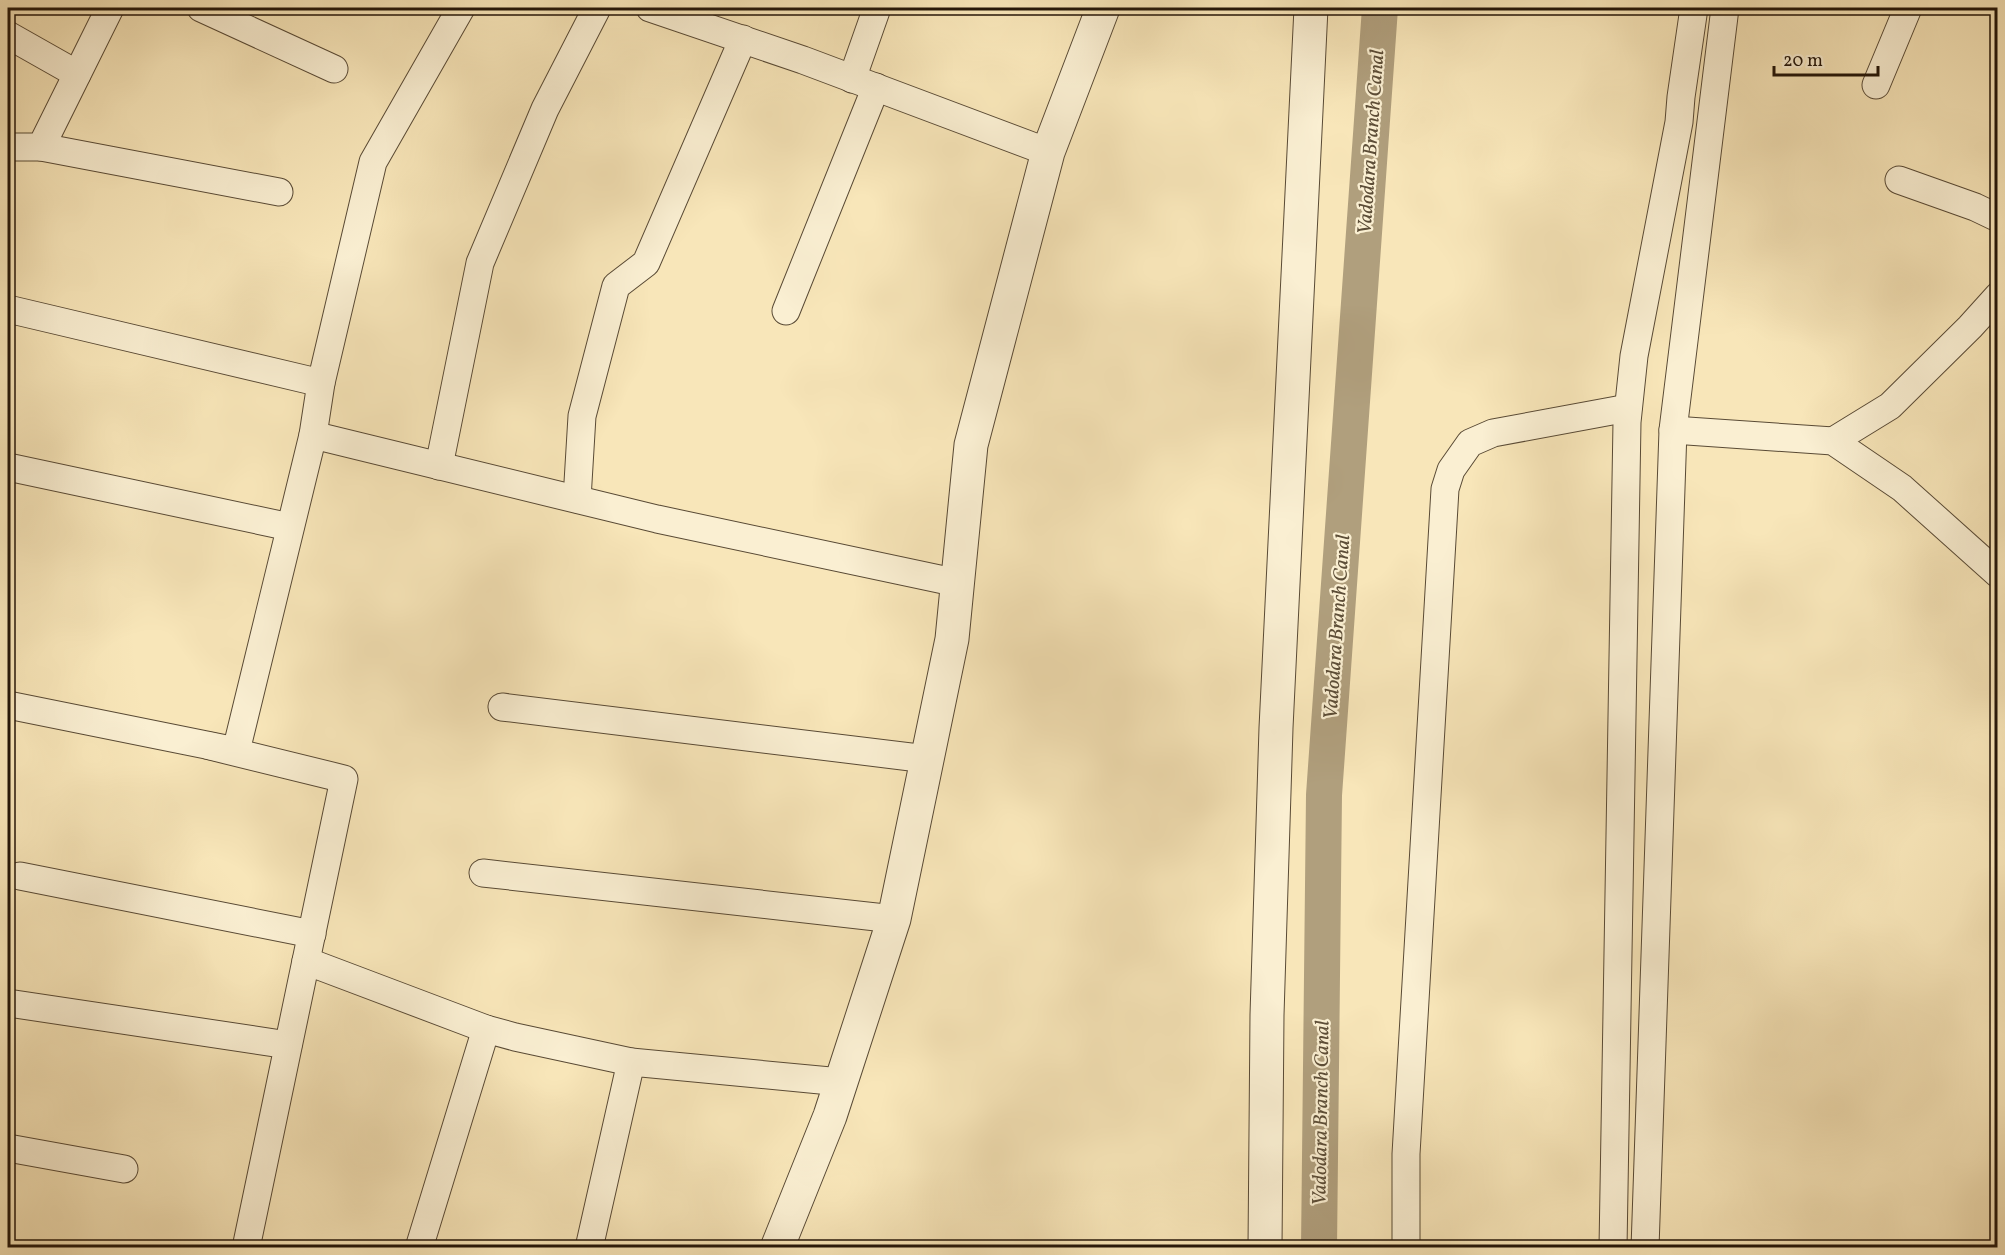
<svg xmlns="http://www.w3.org/2000/svg" width="2005" height="1255" viewBox="0 0 2005 1255" font-family="Vollkorn,serif">
<rect width="100%" height="100%" fill="#f8e6b9"/>
<filter id="stains"><feTurbulence type="fractalNoise" baseFrequency=".00333" numOctaves="4"/><feColorMatrix values="0 0 0 0 .2 0 0 0 0 .09 0 0 0 0 .02 0 0 0 .5 -.17"/></filter>
<radialGradient id="worn" r=".72"><stop offset=".6" stop-color="#630" stop-opacity="0"/><stop offset="1" stop-color="#630" stop-opacity=".3"/></radialGradient>
<g fill="none" stroke-linecap="round" stroke-linejoin="round">
<!-- canal -->
<path stroke="#b09f7d" stroke-width="36" d="M1319,1248L1324,795L1380,8"/>
<defs>
<g id="minor">
<path d="M201,8L334,69"/>
<path d="M461,8L373,162L321,383L313,435L657,519L958,583"/>
<path d="M650,8L803,60L1048,152"/>
<path d="M8,35L77,74"/>
<path d="M852,79L877,8"/>
<path d="M1876,85L1908,8"/>
<path d="M8,147H41L110,8"/>
<path d="M41,147L279,192"/>
<path d="M1899,180L1975,207L1998,218"/>
<path d="M8,309L321,383"/>
<path d="M786,311L876,87"/>
<path d="M1673,430L1833,441L1902,488L1998,574"/>
<path d="M1833,441L1890,406L1970,327L1998,296"/>
<path d="M439,466L480,263L545,109L597,8"/>
<path d="M8,467L290,527"/>
<path d="M577,499L582,416L616,286L646,263L743,39"/>
<path d="M8,705L236,751L313,435"/>
<path d="M502,707L927,759"/>
<path d="M210,746L344,779L246,1248"/>
<path d="M483,873L894,919"/>
<path d="M20,876L312,934"/>
<path d="M306,961L486,1029L515,1037L631,1062"/>
<path d="M8,1003L288,1045"/>
<path d="M8,1148L124,1169"/>
<path d="M419,1248L486,1029"/>
<path d="M589,1248L631,1062L841,1082"/>
<path d="M1406,1248V1154L1445,489L1451,470L1470,443L1493,433L1628,408"/>
<path d="M1613,1248L1627,422L1634,356L1679,122L1681,97L1694,8"/>
<path d="M1645,1248L1673,430L1725,8"/>
</g>
<g id="tertiary">
<path d="M777,1248L830,1116L894,919L952,639L971,445L1048,152L1103,8"/>
<path d="M1265,1248L1267,1015L1276,728L1311,8"/>
</g>
</defs>
<!-- minor casing -->
<use href="#minor" stroke="#594a35" stroke-width="29"/>
<!-- tertiary casing -->
<use href="#tertiary" stroke="#594a35" stroke-width="35"/>
<!-- minor -->
<use href="#minor" stroke="#faefd2" stroke-width="27"/>
<!-- tertiary -->
<use href="#tertiary" stroke="#faefd2" stroke-width="33"/>
</g>
<g text-anchor="middle" stroke-width="4.5" stroke-linejoin="round" paint-order="stroke">
<!-- water labels -->
<g font-size="20" font-style="italic" fill="#5c4d37" stroke="#faefd2">
<text transform="translate(1370 142) rotate(-86)" y="7">Vadodara Branch Canal</text>
<text transform="translate(1336 627) rotate(-86)" y="7">Vadodara Branch Canal</text>
<text transform="translate(1320 1113) rotate(-89)" y="7">Vadodara Branch Canal</text>
</g>
</g>
<!-- margin -->
<rect width="2005" height="1255" fill="none" stroke="#f8e6b9" stroke-width="30"/>
<rect x="9" y="9" width="1987" height="1237" fill="none" stroke="#241609" stroke-width="3"/>
<rect x="15" y="15" width="1975" height="1225" fill="none" stroke="#241609" stroke-width="1.5"/>
<!-- scale -->
<path d="M1774 66v9h104v-9" fill="none" stroke="#241609" stroke-width="3"/>
<text x="1783" y="66" font-size="18" fill="#241609" stroke="#faefd2" stroke-width="4.5" paint-order="stroke">20 m</text>
<rect width="100%" height="100%" filter="url(#stains)"/>
<rect width="100%" height="100%" fill="url(#worn)"/>
</svg>
